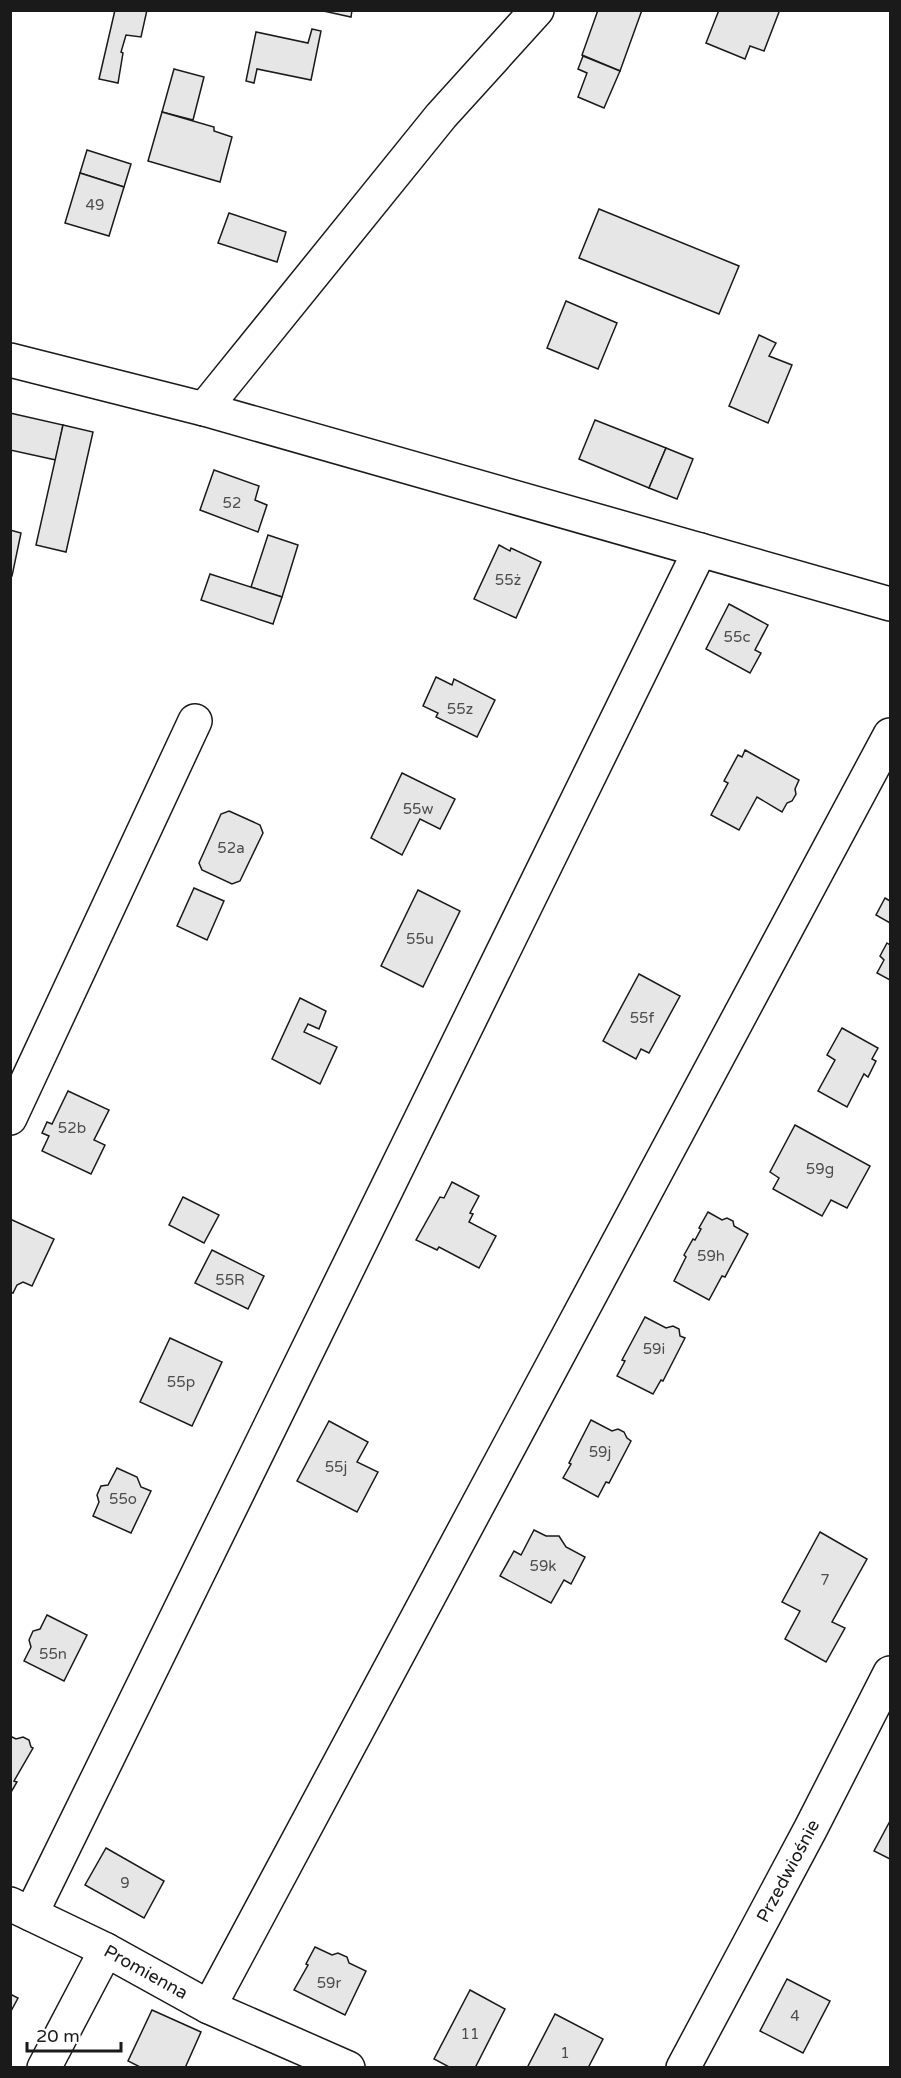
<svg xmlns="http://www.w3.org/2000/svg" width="901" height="2078" viewBox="0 0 901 2078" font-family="'Varela Round',sans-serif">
<rect width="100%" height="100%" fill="#fff"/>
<!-- building -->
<g fill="#e6e6e6" stroke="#1a1a1a" stroke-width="1.5">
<path d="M115,10H147L141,37L126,35L121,52L123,53L118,83L99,79Z"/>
<path d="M319,10H352L351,17Z"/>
<path d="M598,10H642L620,71L582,55Z"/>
<path d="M719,10H776L779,12L764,51L750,46L745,59L706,43Z"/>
<path d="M312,29L321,31L311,80L257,69L254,83L246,81L256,32L308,43Z"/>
<path d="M583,56L620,71L604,108L578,97L587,73L578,69Z"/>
<path d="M174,69L204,77L193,120L162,112Z"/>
<path d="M162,112L214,127V131L232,137L220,182L148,161Z"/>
<path d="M87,150L131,164L124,187L80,173Z"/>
<path d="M80,173L124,187L109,236L65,223Z"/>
<path d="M599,209L739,266L719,314L579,258Z"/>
<path d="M229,213L286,232L277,262L218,243Z"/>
<path d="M566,301L617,323L598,369L547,348Z"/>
<path d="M759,335L776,343L769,356L792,365L768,423L729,406Z"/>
<path d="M10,413L63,425L56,460L10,450Z"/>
<path d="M595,420L666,448L649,488L579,459Z"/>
<path d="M63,425L93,432L66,552L36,545Z"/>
<path d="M666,448L693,459L677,499L649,488Z"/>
<path d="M214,470L259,486L255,500L267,505L258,532L200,510Z"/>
<path d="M10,530L21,533L12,576H10Z"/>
<path d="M268,535L298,545L282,597L251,587Z"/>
<path d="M499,545L510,551L511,548L541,562L516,618L474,599Z"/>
<path d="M210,574L282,597L273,624L201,600Z"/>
<path d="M729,604L768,625L755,650L761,653L750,673L706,649Z"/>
<path d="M436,677L452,685L454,679L495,700L477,737L436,717L438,713L423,706Z"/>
<path d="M745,750L799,780L795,789L796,794L792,801L787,803L782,812L757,797L739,830L711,815L728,783L724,781L738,755L742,757Z"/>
<path d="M402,773L455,799L440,829L420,819L402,855L371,838Z"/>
<path d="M229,811L260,825L263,833L240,881L232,884L202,870L199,863L221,814Z"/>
<path d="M194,888L224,901L207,940L177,926Z"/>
<path d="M418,890L460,911L423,987L381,966Z"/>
<path d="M885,898L890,901V923L876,915Z"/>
<path d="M887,943L890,945V980L877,973L884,960L880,956Z"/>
<path d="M639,974L680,996L649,1053L641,1049L636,1059L603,1041Z"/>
<path d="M300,998L326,1011L319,1029L308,1024L304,1032L337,1047L320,1084L272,1059Z"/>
<path d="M842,1028L878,1048L872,1059L876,1061L868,1077L864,1074L847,1107L818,1091L835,1060L827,1055Z"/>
<path d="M68,1091L109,1110L94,1140L105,1145L91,1174L42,1151L49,1136L42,1133L47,1122L52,1124Z"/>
<path d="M795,1125L870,1166L847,1208L831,1200L822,1216L773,1189L779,1178L770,1172Z"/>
<path d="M452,1182L479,1196L470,1213L473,1214L469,1222L496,1236L479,1268L439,1247L437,1250L416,1240L440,1197L444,1198Z"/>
<path d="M183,1197L219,1215L204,1243L169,1225Z"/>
<path d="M708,1212L722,1220L727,1218L733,1221L734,1226L748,1234L725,1277L722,1276L709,1300L674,1281L686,1257L684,1255L693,1239L695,1240L701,1229L699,1228Z"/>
<path d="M10,1219L54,1239L32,1286L23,1282L17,1285L13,1293L10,1292Z"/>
<path d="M212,1250L264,1276L248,1309L195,1283Z"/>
<path d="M645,1317L666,1328L673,1326L679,1329L680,1336L685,1338L663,1381L661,1380L653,1394L617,1376L625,1361L622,1360Z"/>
<path d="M170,1338L222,1362L192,1426L140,1402Z"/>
<path d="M591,1420L612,1431L618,1429L624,1432L627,1438L631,1441L609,1483L606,1482L598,1497L563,1478L571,1464L569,1463Z"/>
<path d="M329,1421L368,1442L357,1462L378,1472L357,1512L297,1481Z"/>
<path d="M117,1468L137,1477L141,1487L151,1491L131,1533L93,1516L99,1502L97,1495L101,1486L108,1485Z"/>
<path d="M534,1530L546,1536H559L566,1547L585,1557L571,1584L564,1580L551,1603L500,1576L514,1551L521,1555Z"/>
<path d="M820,1532L867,1559L832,1622L845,1628L826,1662L785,1639L800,1611L782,1602Z"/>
<path d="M47,1615L87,1635L64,1681L24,1661L31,1647L29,1640L33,1631L40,1629Z"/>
<path d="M10,1736L16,1739L23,1737L29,1740L31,1747L33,1748L14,1781L17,1782L10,1794Z"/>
<path d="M890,1821V1859L874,1851Z"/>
<path d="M106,1848L164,1881L144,1918L85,1885Z"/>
<path d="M315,1947L332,1955L338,1953L347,1957L349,1963L366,1971L345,2015L294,1990L308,1965L306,1964Z"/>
<path d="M787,1979L830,2001L803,2053L760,2031Z"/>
<path d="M470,1990L505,2009L475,2068H451L434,2059Z"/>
<path d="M10,1994L18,1998L10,2013Z"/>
<path d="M152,2010L201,2032L185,2068H142L128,2061Z"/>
<path d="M555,2014L603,2039L588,2068H527Z"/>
</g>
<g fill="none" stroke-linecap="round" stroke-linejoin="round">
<defs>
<g id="minor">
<path d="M10,360L204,409L890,604"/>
<path d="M204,409L441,116L537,10"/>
<path d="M10,1118L195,721"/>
<path d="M10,1904L106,1950L209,2007L348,2068"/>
<path d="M31,1914L700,550"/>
<path d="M209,2007L890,735"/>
<path d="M44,2068L106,1950"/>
<path d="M683,2068L811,1828L890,1673"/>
</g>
</defs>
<!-- minor casing -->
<use href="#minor" stroke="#1a1a1a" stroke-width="36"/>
<!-- minor -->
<use href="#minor" stroke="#fff" stroke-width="33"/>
</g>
<g text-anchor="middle" stroke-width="4.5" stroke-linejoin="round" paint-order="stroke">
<!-- number labels -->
<g font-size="15" fill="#4d4d4d">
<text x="95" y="210">49</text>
<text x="232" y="508">52</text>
<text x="508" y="585">55ż</text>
<text x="737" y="642">55c</text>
<text x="460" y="714">55z</text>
<text x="418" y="814">55w</text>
<text x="231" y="853">52a</text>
<text x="420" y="944">55u</text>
<text x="642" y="1023">55f</text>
<text x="72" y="1133">52b</text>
<text x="820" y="1174">59g</text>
<text x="711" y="1261">59h</text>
<text x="230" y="1285">55R</text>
<text x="654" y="1354">59i</text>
<text x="181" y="1387">55p</text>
<text x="600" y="1457">59j</text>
<text x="336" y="1472">55j</text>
<text x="123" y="1504">55o</text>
<text x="543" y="1571">59k</text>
<text x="825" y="1585">7</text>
<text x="53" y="1659">55n</text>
<text x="125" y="1888">9</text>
<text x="329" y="1988">59r</text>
<text x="795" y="2021">4</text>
<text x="470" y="2039">11</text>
<text x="565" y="2058">1</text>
</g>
<!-- street labels -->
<g font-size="18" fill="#1a1a1a" stroke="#fff">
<text transform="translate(788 1871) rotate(-62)" y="6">Przedwiośnie</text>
<text transform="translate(146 1972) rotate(29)" y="6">Promienna</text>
</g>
</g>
<!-- border -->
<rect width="901" height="2078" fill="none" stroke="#1a1a1a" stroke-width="24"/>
<!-- scale -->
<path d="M27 2042v9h94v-9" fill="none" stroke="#1a1a1a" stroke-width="3"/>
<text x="36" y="2042" font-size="18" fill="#1a1a1a" stroke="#ffffff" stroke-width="4.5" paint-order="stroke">20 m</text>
</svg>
